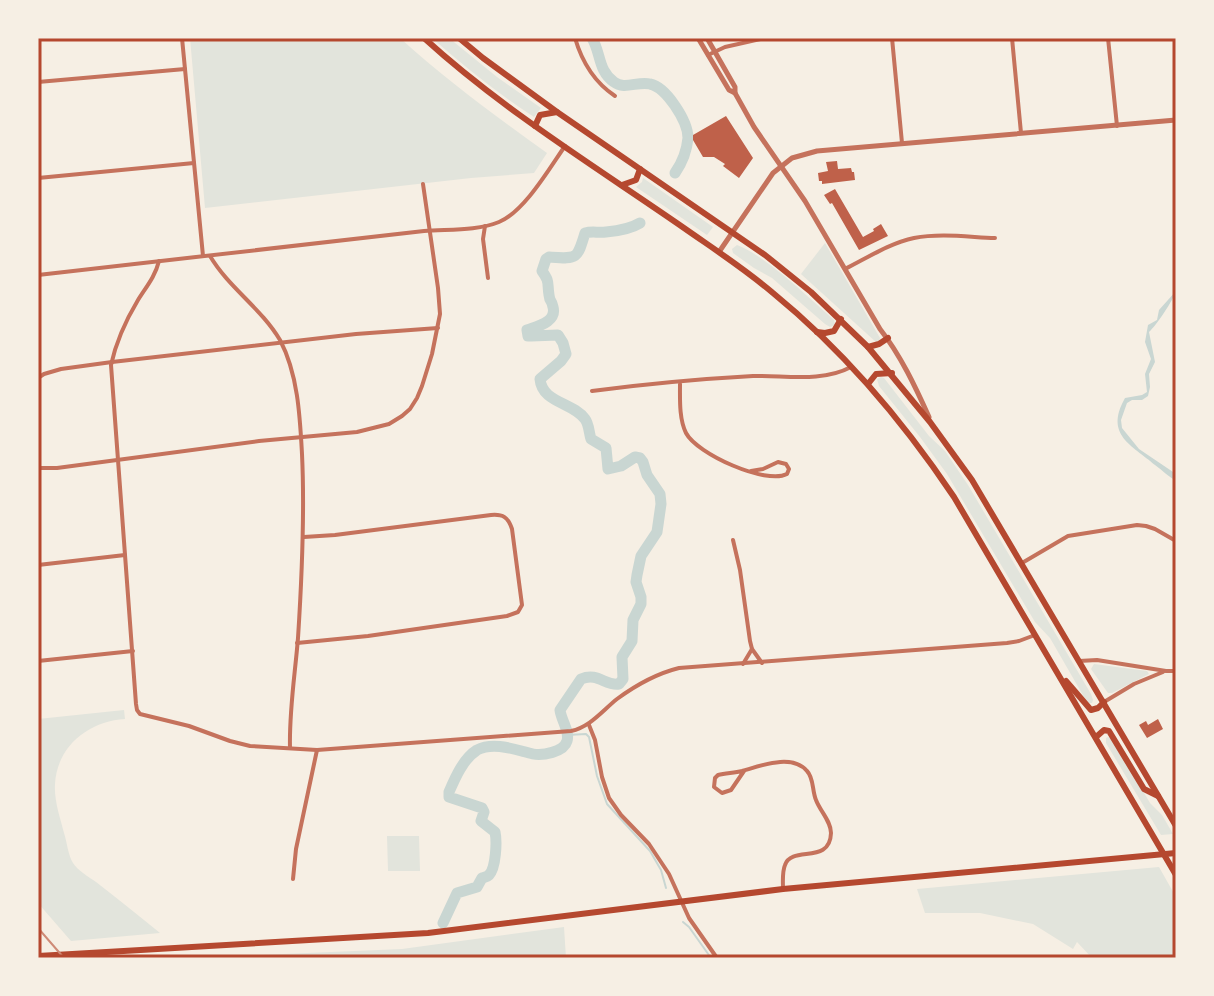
<svg xmlns="http://www.w3.org/2000/svg" width="1214" height="996" viewBox="0 0 1214 996" font-family="'IBM Plex Serif',serif">
<rect width="100%" height="100%" fill="#f6efe4"/>
<!-- green -->
<g fill="#e2e4dc">
<path d="M190,38H400C446,80 497,117 547,153L534,173L471,178L205,208Z"/>
<path d="M432,38H449L497,77L541,108L534,117C498,94 464,66 432,38Z"/>
<path d="M643,178L713,227L707,235L636,187L642,182Z"/>
<path d="M825,243L880,338L879,341L876,342L801,274Z"/>
<path d="M737,245C766,256 810,299 834,320L835,325L830,327L825,324L772,278L754,268L733,253L732,249Z"/>
<path d="M881,377L884,378L929,436L945,451L968,485L1091,694L1093,700L1092,703H1089L1084,697L1050,638L1035,622L947,474L920,437L879,386L877,379Z"/>
<path d="M1094,664L1147,671L1149,674L1112,693H1108L1091,669Z"/>
<path d="M124,710L125,719C89,721 57,746 55,784C54,801 60,817 64,833C67,842 68,855 73,863C77,870 89,877 96,882C118,899 139,916 160,933L71,941L38,903V719Z"/>
<path d="M1108,737L1113,740L1150,803L1162,815L1173,834L1161,835L1106,743V738Z"/>
<path d="M387,836H419L420,871H388Z"/>
<path d="M1159,867L1176,897V958H1092L1077,942L1073,949L1033,924L980,913H925L917,889Z"/>
<path d="M564,927L566,958H189L402,949Z"/>
</g>
<!-- water -->
<path fill="#c9d6d2" d="M1176,291C1174,299 1156,326 1149,332L1155,362L1149,374L1150,387L1148,396L1142,400H1132L1127,403L1121,420L1122,428L1139,449L1176,474V481C1168,476 1163,471 1155,465C1132,445 1104,435 1125,398L1142,395L1147,392L1145,374L1151,359L1145,342L1148,325L1157,320L1159,310Z"/>
<g fill="none" stroke-linecap="round" stroke-linejoin="round">
<!-- stream -->
<g stroke="#c9d6d2" stroke-width="2">
<path d="M567,735L586,734L589,737L597,776L607,804L650,851L661,870L666,888"/>
<path d="M683,922L689,927L711,958"/>
</g>
<!-- river -->
<g stroke="#c9d6d2" stroke-width="11">
<path d="M592,38C601,53 598,71 614,82C624,90 638,81 650,84C666,87 688,121 688,138C687,149 682,163 675,173"/>
<path d="M443,923L457,893L477,887L482,878C485,877 487,877 489,875C496,868 497,841 495,832L481,821L484,812L482,808L449,797V792C455,778 463,759 477,750C494,741 516,750 533,754C542,756 564,752 567,741C570,731 561,720 560,710L581,679C598,672 605,686 619,684L623,679L622,657L632,641L633,620L641,604V597L636,582L637,575L641,556L657,532L661,504L660,494L647,475L643,462L640,458L635,457L621,466L608,469L606,448L591,439C589,433 589,424 585,419C573,402 542,403 540,379L561,361L566,354L563,343L558,335L531,336H528L527,330C538,326 557,322 553,307C551,298 550,303 549,295C547,282 550,282 542,271L546,259L549,257C577,259 577,260 585,233C592,231 598,233 606,232C617,231 632,228 640,223"/>
</g>
</g>
<!-- building -->
<g fill="#bf614a">
<path d="M726,116L753,158L739,178L723,166L725,164L714,157H703L693,140V135Z"/>
<path d="M837,161L838,169L851,168L852,172H854L855,180L822,184V181H819L818,173L828,171L826,162Z"/>
<path d="M835,189L863,237L874,231L873,229L881,224L888,236L859,250L832,203L830,204L824,195Z"/>
<path d="M1158,719L1163,729L1147,738L1139,725L1146,721L1148,725Z"/>
</g>
<g fill="none" stroke-linecap="round" stroke-linejoin="round">
<!-- minor -->
<g stroke="#c5725c" stroke-width="4">
<path d="M182,38L203,256"/>
<path d="M575,38C582,62 594,82 615,96"/>
<path d="M892,38L902,143"/>
<path d="M1012,38L1021,133"/>
<path d="M1108,38L1117,126"/>
<path d="M708,55L725,47L765,38"/>
<path d="M38,82L185,69"/>
<path d="M38,178L194,163"/>
<path d="M485,226L483,239L488,278"/>
<path d="M210,256C229,288 261,308 280,340C298,374 300,417 302,454C305,516 302,576 298,638C295,675 289,711 290,748"/>
<path d="M159,261C155,277 146,287 138,300C126,320 116,342 111,365L136,704L137,710L140,714L189,726L230,741L250,746L317,750L571,731C590,727 602,711 617,699C636,685 655,674 679,668L1007,643L1019,641L1035,635"/>
<path d="M845,269C867,258 890,243 914,238C940,233 968,237 995,238"/>
<path d="M38,275L424,231C448,229 477,231 499,222C524,212 549,169 565,146"/>
<path d="M38,378L44,374L61,369L112,362L356,334L438,328"/>
<path d="M680,384C680,399 679,419 686,433C697,454 766,485 787,474L789,469L786,464L778,462L763,469L751,471"/>
<path d="M592,391C645,384 699,379 753,376C784,375 821,383 851,367"/>
<path d="M38,468H57L259,441L357,432L389,424L402,416L410,409L417,398L422,386L432,354L440,314L438,288L423,184"/>
<path d="M733,540L740,570L750,641L752,649L762,663"/>
<path d="M1022,563L1068,536L1137,525L1146,526L1155,529L1176,541"/>
<path d="M38,565L125,555"/>
<path d="M297,643L368,636L507,616L518,612L522,605L512,529C508,517 503,514 491,515L335,535L304,537"/>
<path d="M38,661L133,651"/>
<path d="M1079,661L1097,660L1166,671H1176"/>
<path d="M743,664L752,649"/>
<path d="M1104,702L1134,684L1163,672"/>
<path d="M589,725L595,740L602,777L609,798L621,815L649,844L669,874L689,918L717,958"/>
<path d="M744,771L731,790L722,793L714,787L715,778L718,775C726,773 734,773 742,771C760,766 792,753 807,771C814,778 812,791 816,800C820,811 831,821 831,833C830,865 792,845 785,865C782,872 783,882 783,889"/>
<path d="M293,879L296,849L317,750"/>
</g>
<!-- tertiary -->
<g stroke="#c5725c" stroke-width="5">
<path d="M698,38L729,90L735,93L754,127L805,201L880,329C901,356 915,386 929,417"/>
<path d="M707,38L735,87V93"/>
<path d="M719,252L773,173L792,158L817,151L1176,120"/>
</g>
<!-- primary -->
<g stroke="#b5482f" stroke-width="6">
<path d="M424,38C503,110 596,167 684,228C714,249 745,269 773,293C844,351 903,421 954,497L1176,875"/>
<path d="M459,38L483,58L557,112L765,255L811,292L868,347L930,422L972,480L1176,826"/>
<path d="M535,126L540,115L557,112"/>
<path d="M622,185L636,180L640,169"/>
<path d="M817,332L825,333L834,331L841,319"/>
<path d="M868,347L879,344L888,338"/>
<path d="M868,384L876,374L892,373"/>
<path d="M1066,681L1091,710L1098,708L1104,702"/>
<path d="M1096,737L1104,730L1109,731L1144,789L1158,796"/>
<path d="M38,956L428,933L783,889L1176,853"/>
</g>
<!-- rail -->
<path stroke="#cf8b77" stroke-width="2" d="M38,928L64,958"/>
</g>
<!-- border -->
<rect width="1214" height="996" fill="none" stroke="#f6efe4" stroke-width="80"/>
<rect x="40" y="40" width="1134" height="916" fill="none" stroke="#b5482f" stroke-width="3"/>
</svg>
